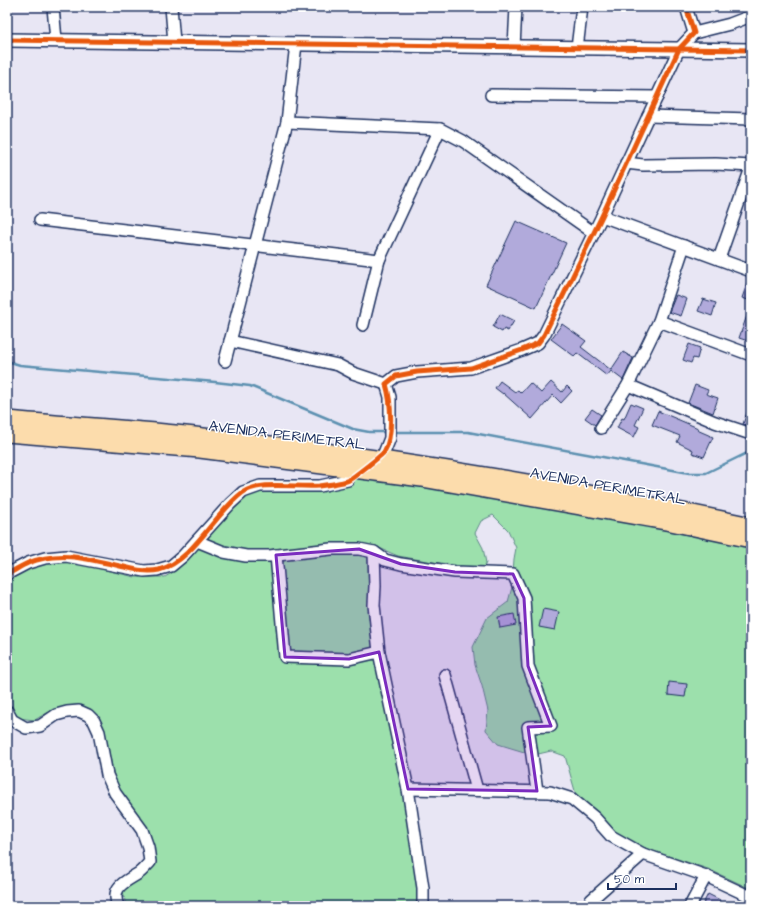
<svg xmlns="http://www.w3.org/2000/svg" width="758" height="913" viewBox="0 0 758 913" font-family="'Architects Daughter',sans-serif">
<rect width="100%" height="100%" fill="#e8e6f4"/>
<filter id="ink" filterUnits="userSpaceOnUse"><feTurbulence type="fractalNoise" baseFrequency=".025" numOctaves="2"/><feDisplacementMap in="SourceGraphic" scale="8" xChannelSelector="R" yChannelSelector="G"/><feConvolveMatrix kernelMatrix="1 2 1 2 8 2 1 2 1" color-interpolation-filters="sRGB"/></filter>
<g filter="url(#ink)">
<!-- green -->
<path fill="#9ce0ac" stroke="#5c8885" d="M351,469L751,539V889L708,869L644,848L614,832L577,798L565,756L551,751L534,755L498,744L486,730L488,711L482,686L475,665L473,647L487,618L508,602L512,587L514,559L516,548L508,530L493,515L481,521L475,533L483,548L486,563L483,569L438,563L398,556L377,547L368,557L369,604L403,788L418,881L416,906H126L123,891L131,882L148,873L155,862C153,849 151,837 144,825C137,811 125,801 118,787C108,764 109,720 85,708C83,707 80,705 77,705C74,705 71,706 68,707C56,709 45,713 35,720L18,718L13,711L11,692L7,679V580L27,568L52,561L71,562L135,577H165L175,571L192,556L200,545L238,502L251,494L267,490L331,481Z"/>
<g fill="none" stroke-linecap="round" stroke-linejoin="round">
<!-- stream -->
<g stroke="#5b90b0" stroke-width="2.5">
<path d="M7,361L20,365L215,382L250,386L353,429L369,432H386"/>
<path d="M393,432H468L689,473H706L751,451"/>
</g>
</g>
<!-- building -->
<g fill="#b1aadb" stroke="#1b2f5e">
<path d="M516,221L566,243L536,308L486,285Z"/>
<path d="M749,278H751V301L742,298Z"/>
<path d="M676,295L687,299L681,316L669,312Z"/>
<path d="M703,299L716,303L712,316L698,311Z"/>
<path d="M750,307H751V342L739,338Z"/>
<path d="M500,314L514,321L508,331L504,329L502,332L493,327Z"/>
<path d="M562,324L586,341L581,347L611,370L623,352L633,358L623,380L611,371L607,376L577,353L574,356L551,339Z"/>
<path d="M689,344L700,348L697,359L693,358L691,363L683,360Z"/>
<path d="M500,381L515,392L518,390L521,393L530,383L541,393L551,382L562,392L567,386L572,391L561,403L553,395L532,419L503,393V394L495,388Z"/>
<path d="M695,385L708,390L706,394L718,398L713,413L688,403Z"/>
<path d="M631,403L643,408L635,425L639,427L634,437L617,428L622,418L624,419Z"/>
<path d="M750,404H751V427L743,424Z"/>
<path d="M592,409L601,415L595,425L585,418Z"/>
<path d="M658,411L698,428L697,430L713,437L704,457L692,453L693,450L677,442L680,436L652,425Z"/>
<path d="M543,609L559,612L555,630L539,627Z"/>
<path d="M514,614L516,625L500,628L498,617Z"/>
<path d="M669,682L687,684L685,697L668,695Z"/>
<path d="M708,894L720,900L717,906H702Z"/>
</g>
<g fill="none" stroke-linecap="round" stroke-linejoin="round">
<defs>
<g id="minor">
<path d="M53,7L56,40"/>
<path d="M171,7L174,42"/>
<path d="M694,33L730,24L751,16"/>
<path d="M514,47L516,7"/>
<path d="M577,48L582,7"/>
<path d="M491,95L657,97"/>
<path d="M648,116L751,119"/>
<path d="M287,122L440,129L463,141L594,233"/>
<path d="M626,163L643,165L716,164L751,166"/>
<path d="M602,216L751,271"/>
<path d="M40,220L379,260"/>
<path d="M719,259L751,168"/>
<path d="M659,321L751,355"/>
<path d="M363,325L379,260L440,129"/>
<path d="M230,341L338,365L353,373L386,384"/>
<path d="M225,361L287,122L296,44"/>
<path d="M628,385L715,422L751,434"/>
<path d="M601,428L628,385L659,321L684,246"/>
<path d="M384,453L390,438V397L386,384L396,376L417,372L471,368L522,350L538,343L544,335L602,216L679,49L694,33L686,7"/>
<path d="M197,541L224,552L246,556H269L331,549H359L374,552L385,560L401,564L455,572L513,574L524,598L528,666L551,726L528,727L537,791"/>
<path d="M374,552L375,586L374,605L379,652L408,789L423,888V906"/>
<path d="M276,555L285,657L349,659L379,652"/>
<path d="M7,574L28,563L45,558L66,556L144,571L157,570L171,566L183,556L230,504L243,492L260,486H320L348,480"/>
<path d="M445,675L477,790"/>
<path d="M7,711L12,720L26,728L40,726L56,715L67,712L79,711L88,715L94,721L99,732L107,775L115,793L142,830L148,847L150,862C147,865 143,870 139,873C126,882 110,886 118,906"/>
<path d="M408,789L550,792L572,799L595,818L611,836L643,854L706,876L751,897"/>
<path d="M595,906L591,900L643,854"/>
<path d="M690,906L706,876"/>
</g>
<path id="tertiary" d="M7,40L751,50"/>
<g id="primary">
<path d="M7,420C72,426 138,429 203,437C387,457 570,488 751,526"/>
<path d="M7,433L200,449L422,478L671,522L751,539"/>
</g>
</defs>
<!-- minor casing -->
<use href="#minor" stroke="#1b2f5e" stroke-width="14"/>
<!-- tertiary casing -->
<use href="#tertiary" stroke="#1b2f5e" stroke-width="16"/>
<!-- primary casing -->
<use href="#primary" stroke="#1b2f5e" stroke-width="20"/>
<!-- minor -->
<use href="#minor" stroke="#fff" stroke-width="11"/>
<!-- tertiary -->
<use href="#tertiary" stroke="#fff" stroke-width="13"/>
<!-- primary -->
<use href="#primary" stroke="#fcdcac" stroke-width="17"/>
<defs>
<g id="cycleway">
<path d="M7,40L751,50"/>
<path d="M7,574C14,571 21,566 28,563C60,550 89,559 120,566C133,569 146,573 159,570C193,561 214,514 242,493C260,480 297,488 319,486C326,485 343,483 349,480C355,476 381,456 384,452C394,436 391,401 386,384L396,376L417,372L471,368L522,350L538,343L544,335L602,216L679,49L694,33L686,7"/>
</g>
</defs>
<!-- cycleway casing -->
<use href="#cycleway" stroke="#fff" stroke-width="8"/>
<!-- cycleway -->
<use href="#cycleway" stroke="#e8590c" stroke-width="5"/>
</g>
</g>
<!-- marked area -->
<path fill="#7b2cbf" fill-opacity="0.2" stroke="#7b2cbf" stroke-width="3" stroke-linejoin="round" d="M359,549L401,564L455,572L513,574L524,598L528,666L551,726L528,727L537,791L408,789L379,652L349,659L285,657L276,555Z"/>
<g text-anchor="middle" stroke-width="3" stroke-linejoin="round" paint-order="stroke">
<!-- street labels -->
<g font-size="15" fill="#1b2f5e" stroke="#fff">
<text transform="translate(287 435) rotate(7)" y="5">AVENIDA PERIMETRAL</text>
<text transform="translate(608 486) rotate(10)" y="5">AVENIDA PERIMETRAL</text>
</g>
</g>
<!-- margin -->
<rect width="758" height="913" fill="none" stroke="#fff" stroke-width="24"/>
<rect x="12" y="12" width="734" height="889" fill="none" stroke="#1b2f5e" stroke-width="1.5" filter="url(#ink)"/>
<!-- scale -->
<path d="M608 883v6h68v-6" fill="none" stroke="#1b2f5e" stroke-width="2"/>
<text x="614" y="883" font-size="12" fill="#1b2f5e" stroke="#ffffff" stroke-width="3" paint-order="stroke">50 m</text>
</svg>
